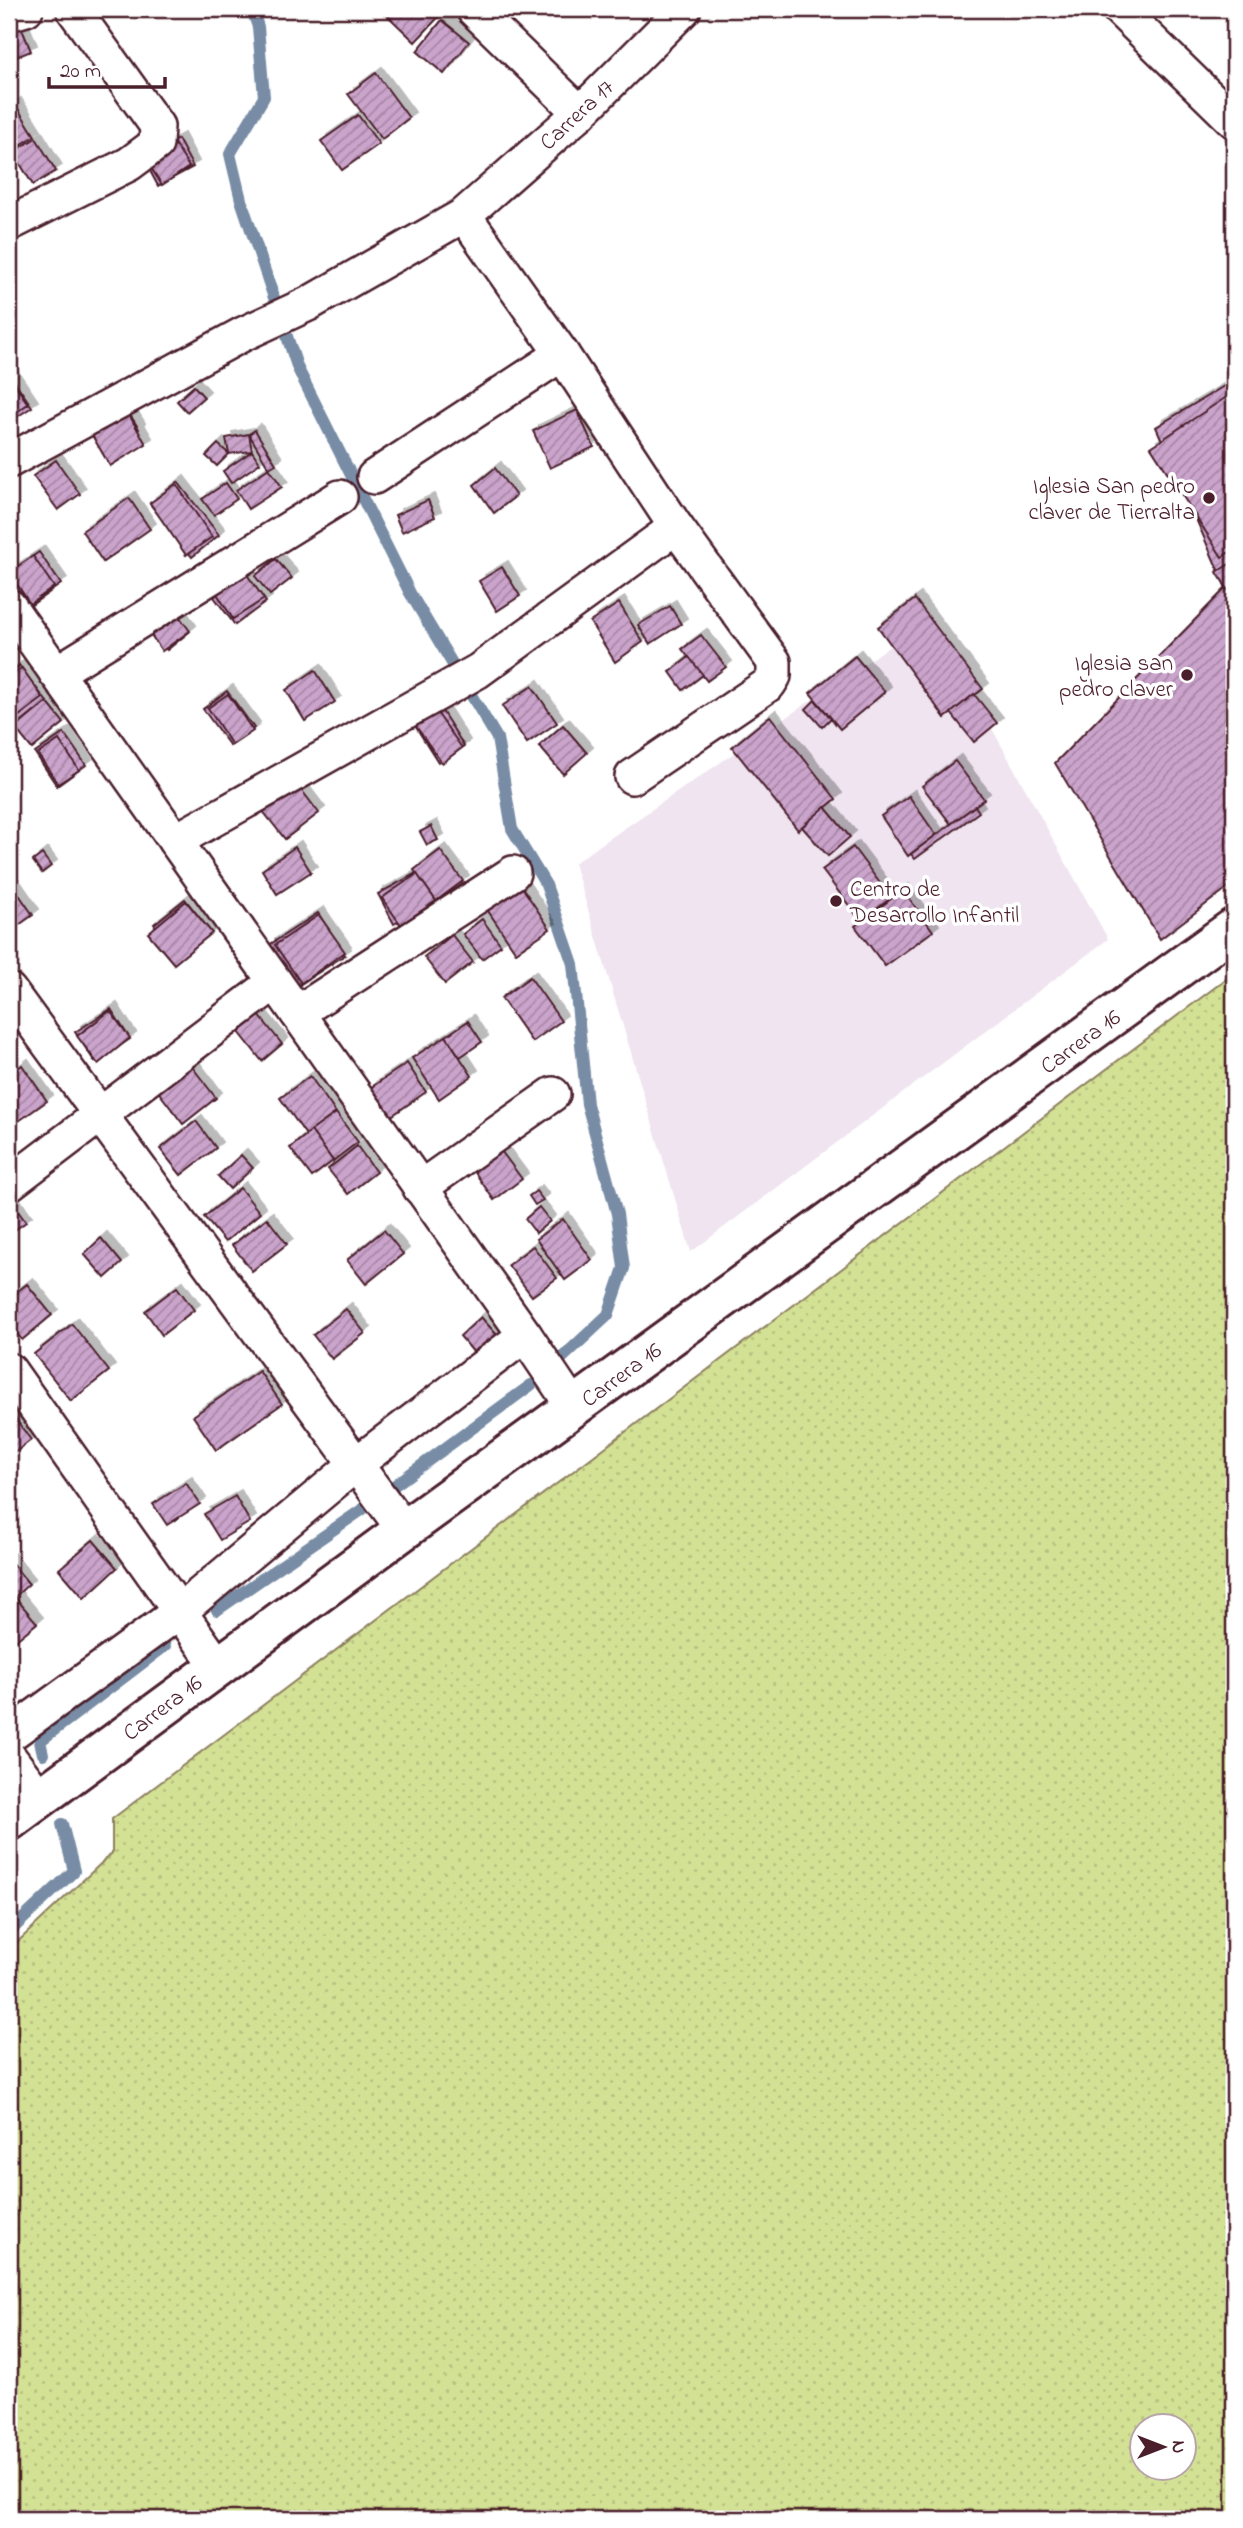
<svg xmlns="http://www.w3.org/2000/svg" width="1243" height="2528" viewBox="0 0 1243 2528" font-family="'Indie Flower',sans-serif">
<defs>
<pattern id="grass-dots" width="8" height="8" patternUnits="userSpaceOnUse" patternTransform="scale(1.75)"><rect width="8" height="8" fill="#d3e194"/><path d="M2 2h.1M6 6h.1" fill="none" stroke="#b7c180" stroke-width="1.8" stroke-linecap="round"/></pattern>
<pattern id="building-hatch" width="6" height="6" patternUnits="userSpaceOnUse" patternTransform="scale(1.75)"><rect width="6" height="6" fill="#cba4cc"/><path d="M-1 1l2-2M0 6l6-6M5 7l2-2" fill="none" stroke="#a785a6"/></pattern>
<filter id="shadow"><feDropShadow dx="6" dy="-6" stdDeviation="0" flood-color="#0004"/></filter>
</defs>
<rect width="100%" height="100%" fill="#fff"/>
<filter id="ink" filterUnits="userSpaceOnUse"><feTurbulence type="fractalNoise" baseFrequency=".0143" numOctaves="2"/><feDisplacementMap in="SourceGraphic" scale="14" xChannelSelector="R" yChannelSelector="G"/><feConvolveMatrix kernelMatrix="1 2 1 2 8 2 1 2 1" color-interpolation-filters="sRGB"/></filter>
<g filter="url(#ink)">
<!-- built -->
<path fill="#efe4f0" d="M931,618L1108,939L691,1252L574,863Z"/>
<!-- grass -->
<path fill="url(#grass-dots)" stroke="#8e8060" stroke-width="2" fill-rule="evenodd" d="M1234,973V2519H9V1950L112,1853V1819ZM1142,2426H1184V2468H1142Z"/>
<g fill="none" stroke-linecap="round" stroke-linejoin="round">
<!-- stream -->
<g stroke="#788ca5" stroke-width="12">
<path d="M252,9L258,27L264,97L230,154L241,200L298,369L410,593L497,738L512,829L546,885L573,964L587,1104L617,1214L624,1268L608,1315L561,1359"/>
<path d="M391,1488L531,1385"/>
<path d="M217,1610L363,1509"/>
<path d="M43,1754L40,1741L165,1646"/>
<path d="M9,1932L74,1871L62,1824"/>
</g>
</g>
<!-- building -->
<g fill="url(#building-hatch)" stroke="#4a1f2b" stroke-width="2" filter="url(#shadow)">
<path d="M395,9H446L415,42L388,16Z"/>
<path d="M17,17L31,51L9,60V20Z"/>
<path d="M442,20L469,42L444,74L417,51Z"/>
<path d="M376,73L409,118L382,139L348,94Z"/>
<path d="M15,104L35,136L9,152V108Z"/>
<path d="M358,115L379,144L342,170L321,141Z"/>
<path d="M36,138L56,171L33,185L13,152Z"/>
<path d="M178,139L193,167L158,186L143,158Z"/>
<path d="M174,143L189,167L162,185L146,160Z"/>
<path d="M9,373L32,407L9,422Z"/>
<path d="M12,380L28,404L9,417V382Z"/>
<path d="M1234,380V883L1160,939L1055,763L1226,588L1156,427Z"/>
<path d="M194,386L204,397L187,412L177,401Z"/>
<path d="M1234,392V549L1222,557L1151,447Z"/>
<path d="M125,407L139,429L106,450L91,428Z"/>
<path d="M125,408L146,444L110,466L89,430Z"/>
<path d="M577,410L594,447L550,468L533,431Z"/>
<path d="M255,430L276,464L269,468L249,434Z"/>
<path d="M249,434L252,451L229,454L226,438Z"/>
<path d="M218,444L229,454L217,466L206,456Z"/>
<path d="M252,451L260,463L231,483L223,471Z"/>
<path d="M56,460L80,494L58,510L33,476Z"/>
<path d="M269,468L282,487L248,509L236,490Z"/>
<path d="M495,468L516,496L494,513L474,485Z"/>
<path d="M178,482L219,535L192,557L150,504Z"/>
<path d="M226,483L237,499L214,515L202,499Z"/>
<path d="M176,484L212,537L186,555L150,503Z"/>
<path d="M129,498L150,529L103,562L82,531Z"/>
<path d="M428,500L435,517L402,532L395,515Z"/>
<path d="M39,552L61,584L27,608L9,582V573Z"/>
<path d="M33,556L54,587L30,604L9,572Z"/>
<path d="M276,559L292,578L270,595L255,576Z"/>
<path d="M1234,561V600L1217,572Z"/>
<path d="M502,567L520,596L497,611L479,581Z"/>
<path d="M245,573L266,602L235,625L214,597Z"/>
<path d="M246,573L264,599L233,619L216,592Z"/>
<path d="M915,599L983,689L945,718L878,627Z"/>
<path d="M619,603L643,642L615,662L590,622Z"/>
<path d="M670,606L681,624L650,644L638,625Z"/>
<path d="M173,612L189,632L167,650L150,630Z"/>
<path d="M176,612L190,631L162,651L149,632Z"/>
<path d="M701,635L726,667L707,681L682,649Z"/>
<path d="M855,656L885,692L840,729L810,693Z"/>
<path d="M689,657L703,675L683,690L670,672Z"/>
<path d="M19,665L47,702L17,726L9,716V674Z"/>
<path d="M22,668L43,698L11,722L9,719V678Z"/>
<path d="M315,670L335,702L305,721L286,690Z"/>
<path d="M532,686L557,723L527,743L502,706Z"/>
<path d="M227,691L254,728L230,746L203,709Z"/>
<path d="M228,694L253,731L232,745L208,708Z"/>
<path d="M974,694L997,723L974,742L951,713Z"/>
<path d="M815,700L831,718L822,727L806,709Z"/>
<path d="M47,702L64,723L32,749L15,728Z"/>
<path d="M440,708L464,746L438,762L414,724Z"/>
<path d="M435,710L462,748L442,763L415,725Z"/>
<path d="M770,716L836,799L798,830L732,747Z"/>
<path d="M563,725L587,753L563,774L539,746Z"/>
<path d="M64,733L86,765L57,786L35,753Z"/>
<path d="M59,740L79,770L58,784L38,754Z"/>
<path d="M955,761L984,799L951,824L922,786Z"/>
<path d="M297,784L319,813L285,839L262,810Z"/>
<path d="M909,796L936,835L908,856L881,816Z"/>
<path d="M975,806L979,812L915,859L911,854Z"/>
<path d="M825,807L850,837L828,856L802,827Z"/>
<path d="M431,826L438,840L427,845L420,832Z"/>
<path d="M295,847L311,872L277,894L262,870Z"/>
<path d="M853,847L891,898L861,921L822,870Z"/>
<path d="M440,850L463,881L436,901L414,870Z"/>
<path d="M42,854L51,866L42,873L33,861Z"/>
<path d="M416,873L433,902L394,924L378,894Z"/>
<path d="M417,874L436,901L401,925L382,898Z"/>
<path d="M9,880L33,915L9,932Z"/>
<path d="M520,884L550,929L516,952L486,908Z"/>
<path d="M903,890L933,931L885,966L855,926Z"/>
<path d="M185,899L211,932L179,957L154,924Z"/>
<path d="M186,901L212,933L174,964L148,933Z"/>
<path d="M318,913L345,955L296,987L269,945Z"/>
<path d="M319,915L345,952L301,983L275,945Z"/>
<path d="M482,919L501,945L482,959L463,934Z"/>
<path d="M452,935L473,962L445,984L424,957Z"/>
<path d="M530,977L561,1021L532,1042L501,998Z"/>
<path d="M111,1009L130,1039L95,1062L75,1032Z"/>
<path d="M110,1011L130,1038L98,1064L77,1036Z"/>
<path d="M259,1015L282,1044L262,1061L239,1032Z"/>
<path d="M468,1021L482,1042L460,1057L446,1036Z"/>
<path d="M446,1036L472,1076L439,1099L412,1058Z"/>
<path d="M407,1063L426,1092L390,1117L370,1088Z"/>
<path d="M190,1064L216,1098L183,1124L157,1090Z"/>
<path d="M22,1065L47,1101L13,1125L9,1118V1075Z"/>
<path d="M310,1076L336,1113L306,1135L280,1098Z"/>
<path d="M336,1113L358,1142L333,1161L311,1131Z"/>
<path d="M196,1121L216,1148L181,1175L160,1149Z"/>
<path d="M311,1131L333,1161L312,1177L290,1148Z"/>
<path d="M357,1146L376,1172L348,1194L328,1169Z"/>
<path d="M499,1148L522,1179L494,1200L472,1168Z"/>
<path d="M241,1155L253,1168L230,1189L218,1176Z"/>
<path d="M240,1188L260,1213L225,1242L204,1217Z"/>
<path d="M536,1191L543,1200L535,1205L529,1196Z"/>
<path d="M12,1203L26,1222L9,1234V1205Z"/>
<path d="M539,1207L550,1221L536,1233L525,1219Z"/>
<path d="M267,1218L287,1244L252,1271L232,1245Z"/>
<path d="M563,1219L592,1260L565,1280L536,1239Z"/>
<path d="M384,1230L403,1254L366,1284L347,1260Z"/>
<path d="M101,1238L122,1263L105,1278L84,1254Z"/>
<path d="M533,1246L557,1278L532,1296L508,1265Z"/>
<path d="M27,1284L52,1315L22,1340L9,1324V1298Z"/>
<path d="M177,1287L194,1310L162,1335L145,1311Z"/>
<path d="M346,1309L365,1333L332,1359L313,1335Z"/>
<path d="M481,1317L497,1335L475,1354L460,1336Z"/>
<path d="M72,1324L109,1371L71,1401L34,1354Z"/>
<path d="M259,1371L282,1404L216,1450L193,1416Z"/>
<path d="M9,1410L31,1440L9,1457Z"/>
<path d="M186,1483L200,1504L167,1525L153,1504Z"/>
<path d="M235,1496L250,1522L220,1540L204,1514Z"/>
<path d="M93,1540L117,1568L84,1598L59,1569Z"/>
<path d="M9,1560L29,1584L9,1602Z"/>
<path d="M15,1597L37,1623L9,1646V1602Z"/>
</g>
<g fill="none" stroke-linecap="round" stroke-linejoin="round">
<defs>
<g id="minor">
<path d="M473,9L580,113"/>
<path d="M1119,9L1234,121"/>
<path d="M9,14L26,9"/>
<path d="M464,215L562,354L676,527L774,662V676L769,684L632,777"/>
<path d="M9,224L129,164L156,144L157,126L73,9"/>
<path d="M9,461L243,334L308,304L464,215L580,113L684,9"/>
<path d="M374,477L562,354"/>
<path d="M9,606L525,1335L574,1408"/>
<path d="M56,673L340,497"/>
<path d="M175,841L478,671L676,527"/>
<path d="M9,990L404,1530"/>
<path d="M297,1013L513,873"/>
<path d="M9,1184L275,982"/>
<path d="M420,1188L553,1094"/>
<path d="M9,1370L218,1666"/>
<path d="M9,1735L179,1612L356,1464L525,1335"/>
<path d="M9,1757L40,1798"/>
</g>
<path id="secondary" d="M9,1821L404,1530L1234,928"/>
</defs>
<!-- minor casing -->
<use href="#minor" stroke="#4a1f2b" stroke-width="38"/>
<!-- secondary casing -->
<use href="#secondary" stroke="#4a1f2b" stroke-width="44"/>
<!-- minor -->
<use href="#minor" stroke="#fff" stroke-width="33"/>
<!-- secondary -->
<use href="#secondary" stroke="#fff" stroke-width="38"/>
</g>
</g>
<!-- markers -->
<g fill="#4a1f2b" stroke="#fff" stroke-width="2.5">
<circle cx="1209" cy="498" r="7"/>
<circle cx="1187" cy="675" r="7"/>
<circle cx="836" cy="901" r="7"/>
</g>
<g text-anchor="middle" stroke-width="7" stroke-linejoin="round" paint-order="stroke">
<!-- street labels -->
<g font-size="23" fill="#4a1f2b" stroke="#fff">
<text transform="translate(576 114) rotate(-43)" y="8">Carrera 17</text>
<text transform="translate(1080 1041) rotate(-36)" y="8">Carrera 16</text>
<text transform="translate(621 1374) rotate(-36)" y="8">Carrera 16</text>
<text transform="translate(162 1707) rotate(-37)" y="8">Carrera 16</text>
</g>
<!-- poi labels -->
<g font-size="23" fill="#4a1f2b" stroke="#fff" text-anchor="end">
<text x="1195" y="493">Iglesia San pedro<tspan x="1195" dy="26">claver de Tierralta</tspan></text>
<text x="1173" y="670">Iglesia san<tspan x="1173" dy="26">pedro claver</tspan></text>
<text x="850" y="896" text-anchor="start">Centro de<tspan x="850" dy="26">Desarrollo Infantil</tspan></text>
</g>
</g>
<!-- margin -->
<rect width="1243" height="2528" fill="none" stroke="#fff" stroke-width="35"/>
<rect x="18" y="18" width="1208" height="2493" fill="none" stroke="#4a1f2b" stroke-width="2.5" filter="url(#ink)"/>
<!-- north arrow -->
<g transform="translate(1163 2447) rotate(90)"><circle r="33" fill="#ffffff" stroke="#b7a5aa" stroke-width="2"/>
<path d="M0-5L12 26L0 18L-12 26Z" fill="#4a1f2b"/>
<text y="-10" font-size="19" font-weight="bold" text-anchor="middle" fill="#4a1f2b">N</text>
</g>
<!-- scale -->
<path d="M49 77v10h116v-10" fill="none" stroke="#4a1f2b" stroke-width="3.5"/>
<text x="60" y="77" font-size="21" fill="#4a1f2b" stroke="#ffffff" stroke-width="5" paint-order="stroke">20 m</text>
</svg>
